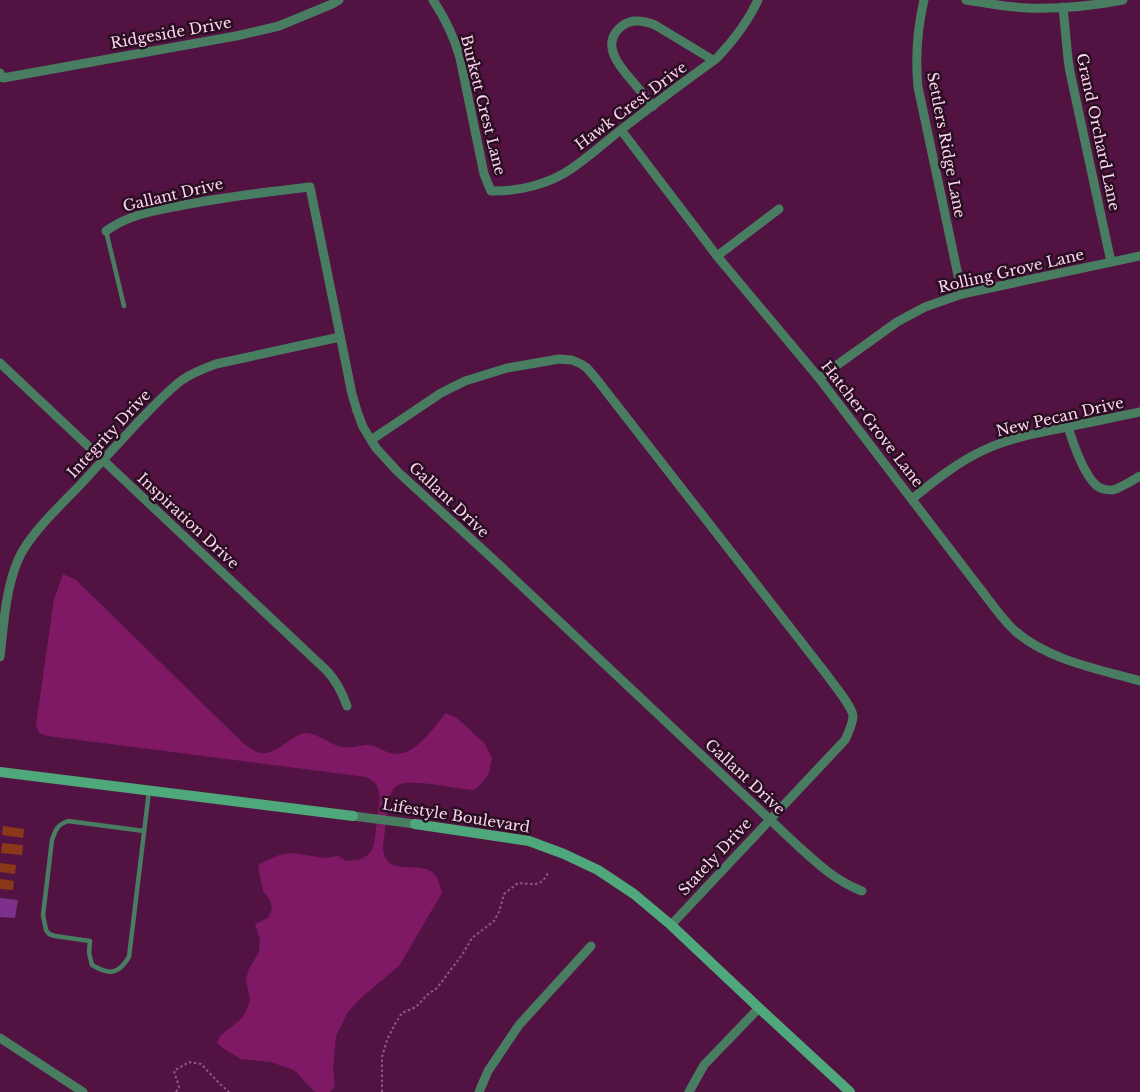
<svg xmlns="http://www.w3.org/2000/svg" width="1140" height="1092" viewBox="0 0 1140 1092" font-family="'Libre Baskerville',serif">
<rect width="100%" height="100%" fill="#521342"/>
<!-- green -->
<g fill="#8a3819">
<path d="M3,826L24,829L23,838L2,835Z"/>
<path d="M2,843L23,845L22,855L1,853Z"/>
<path d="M0,863L16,865L15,874L0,872Z"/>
<path d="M0,879L14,881L13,890L0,889Z"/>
</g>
<!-- water -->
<path fill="#7f1966" d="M63,574L76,580L244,744C249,747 256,753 261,753C278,755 290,735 306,733C315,733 329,743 338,746C350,750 357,745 368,745C376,745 383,751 390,753C414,759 432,729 446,713L457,718L485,744L492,758L489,773L482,783L474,790C457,789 411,778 398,785C393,788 391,792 389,798L383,846C383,878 417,861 432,872C438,877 440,885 442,893L399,966L362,997L348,1012L336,1036L333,1070L335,1086L330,1092H315L294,1070L271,1062L241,1059L224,1049L217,1043L220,1036L241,1019L246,1011L250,1000L246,979L249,969L259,952L260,940L255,924L268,918L272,909L270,900L263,891L258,865L279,855L291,853L325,858L338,856L346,861L359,860L368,855L372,850L374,844L380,797C378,785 377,783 366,777L48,736L39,733L36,725L54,599Z"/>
<!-- building -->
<path fill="#7d318d" d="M0,898L18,900L15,918L0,917Z"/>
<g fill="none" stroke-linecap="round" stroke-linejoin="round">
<!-- path -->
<g stroke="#8f5980" stroke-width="2" stroke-dasharray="2.5 2.5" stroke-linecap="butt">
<path d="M176,1092L179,1087L174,1071L189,1062L201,1064L221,1085L229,1092"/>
<path d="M382,1092V1057L387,1040L395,1024L402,1013L416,1007L427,995L437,988L462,955L472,938L494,921L499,912L504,894L518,883C534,884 541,888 549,871"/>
</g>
<!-- lane -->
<g stroke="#497d62" stroke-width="4.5">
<path d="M106,231L124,306"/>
<path d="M144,831L68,821C57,825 56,829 52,840L43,915L46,930L49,934L55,936L90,941L89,953L92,965C109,975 118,975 129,957L149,791"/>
</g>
<!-- street -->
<g stroke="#497d62" stroke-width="9">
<path d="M433,0C445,18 454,37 460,58L484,174L491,191C518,192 549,184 571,169C589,157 605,142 622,129C653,105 685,81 717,58C733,41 748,22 758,0"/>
<path d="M924,0C917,30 915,56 918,87L962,294"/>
<path d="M966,0C986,3 1006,7 1027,8C1059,9 1092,6 1123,0"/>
<path d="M1063,7L1068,59L1070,72L1111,262"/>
<path d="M0,73L3,78L236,36L279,26L332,4L339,0"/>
<path d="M653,106C646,98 640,90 633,82C620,67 599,44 622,26C632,18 645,21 655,25L713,60"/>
<path d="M621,130L717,256L819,378L978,586C990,601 1001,618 1015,631C1048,660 1098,669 1140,681"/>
<path d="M106,231C128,215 153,211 179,206C223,197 266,192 310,187L352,394L357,411L363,427L371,440L376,448L398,472L493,559L798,846C819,865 836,881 862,891"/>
<path d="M717,256L779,209"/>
<path d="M0,363L326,670C336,680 342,692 347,706"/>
<path d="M819,378L897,322L925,307L962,294L1140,256"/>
<path d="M1068,427C1073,443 1084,475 1097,486C1101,489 1107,490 1112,490C1119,489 1133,480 1140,476"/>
<path d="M371,440L441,393L465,381L507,368L559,359L572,360L581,364L587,368L598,381L827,675C833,684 852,706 853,716C853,724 848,733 845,740L671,925"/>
<path d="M912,499C934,481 958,462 984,450C1007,439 1033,434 1058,429C1085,423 1113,418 1140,412"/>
<path d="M0,657C4,624 5,591 18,560C29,534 61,505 81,484C100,463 119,443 138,422C152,408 166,392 182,380C192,373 205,368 216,364L340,337"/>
<path d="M353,816L415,824"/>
<path d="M0,1038L83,1092"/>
<path d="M479,1092L488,1071L519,1025L591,946"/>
<path d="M689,1092L704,1065L759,1008"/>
</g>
<!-- secondary -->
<g stroke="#4fa77c" stroke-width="10">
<path d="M0,772L353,816"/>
<path d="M415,824L529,841L564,854L598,870L634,894L671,925L759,1008L850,1092"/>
</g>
</g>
<g text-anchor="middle" stroke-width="5" stroke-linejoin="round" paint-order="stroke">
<!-- street labels -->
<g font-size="15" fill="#fbd4ed" stroke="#290e21">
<text transform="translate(171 33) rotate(-10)" y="5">Ridgeside Drive</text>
<text transform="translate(483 105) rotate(76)" y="5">Burkett Crest Lane</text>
<text transform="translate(631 106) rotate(-37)" y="5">Hawk Crest Drive</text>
<text transform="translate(1098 132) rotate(78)" y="5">Grand Orchard Lane</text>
<text transform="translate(946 145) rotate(79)" y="5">Settlers Ridge Lane</text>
<text transform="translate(173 195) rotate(-13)" y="5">Gallant Drive</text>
<text transform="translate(1011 271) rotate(-13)" y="5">Rolling Grove Lane</text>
<text transform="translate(1060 417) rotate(-13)" y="5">New Pecan Drive</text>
<text transform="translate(872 424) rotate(52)" y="5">Hatcher Grove Lane</text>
<text transform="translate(109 434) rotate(-47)" y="5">Integrity Drive</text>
<text transform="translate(449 500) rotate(43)" y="5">Gallant Drive</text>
<text transform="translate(188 521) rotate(43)" y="5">Inspiration Drive</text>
<text transform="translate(745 777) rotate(43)" y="5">Gallant Drive</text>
<text transform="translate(456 816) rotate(9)" y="5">Lifestyle Boulevard</text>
<text transform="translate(715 857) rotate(-47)" y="5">Stately Drive</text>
</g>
</g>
</svg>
